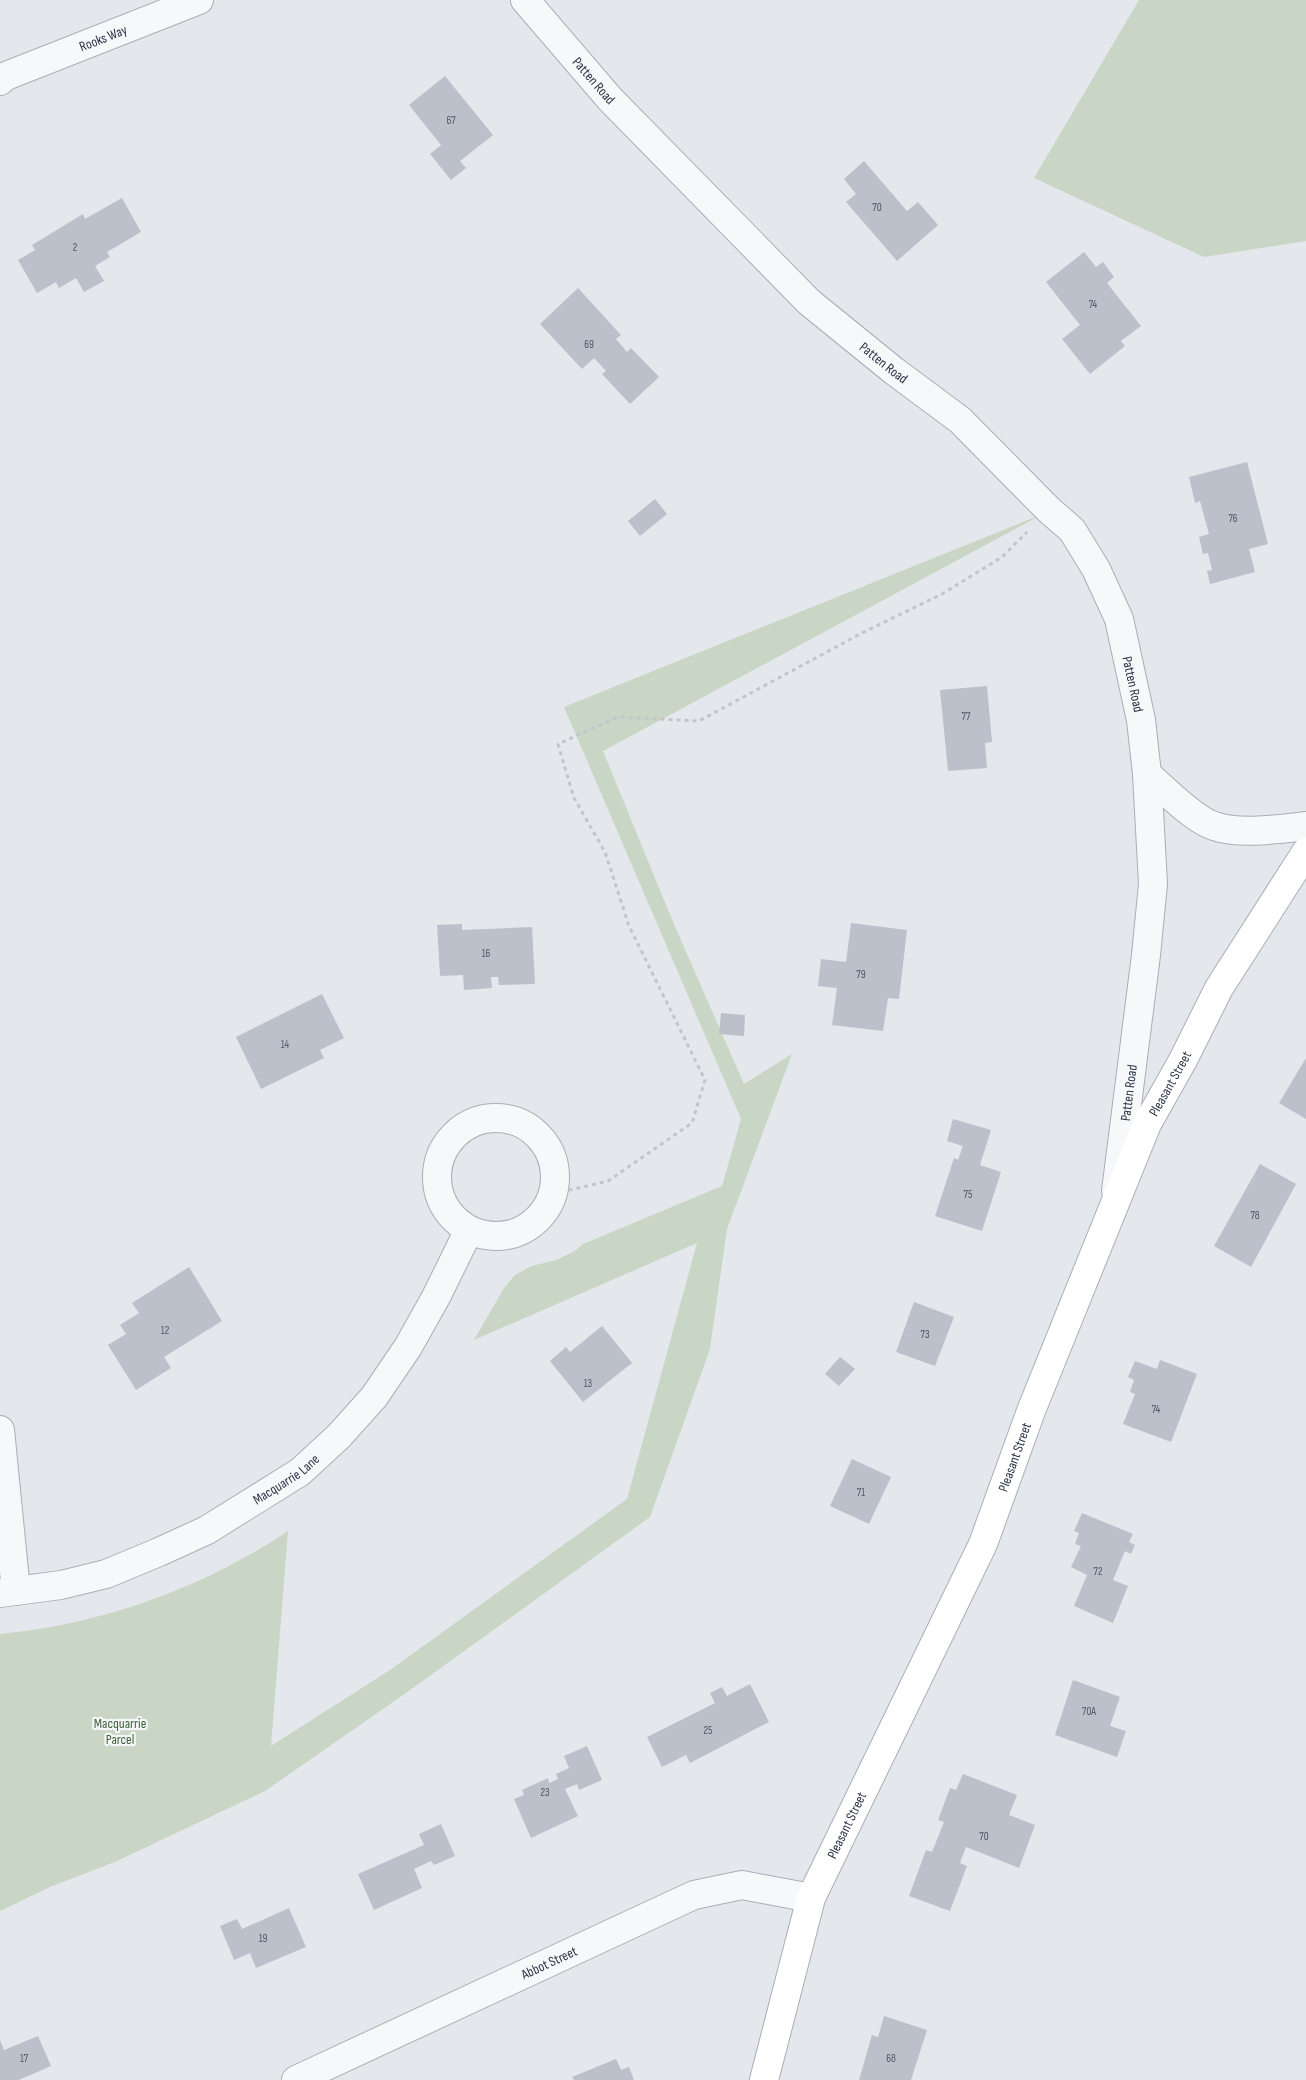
<svg xmlns="http://www.w3.org/2000/svg" width="1306" height="2080" viewBox="0 0 1306 2080" font-family="'Sofia Sans Condensed',sans-serif">
<rect width="100%" height="100%" fill="#e4e7ec"/>
<!-- green -->
<g fill="#c9d6c5">
<path d="M1139,0H1306V241L1204,257L1034,178Z"/>
<path d="M1045,513L603,751L673,922L744,1084L792,1054L727,1229L710,1349L650,1517L406,1693L265,1791L117,1861L50,1887L0,1911V1634C103,1624 203,1588 288,1531L271,1746L390,1670L627,1499L697,1243L474,1340L504,1288L515,1275L532,1266L556,1260L575,1251L583,1244L722,1186L741,1119L564,707Z"/>
</g>
<!-- building -->
<g fill="#bbc0ca">
<path d="M445,76L493,135L460,161L466,168L451,180L430,154L441,145L409,105Z"/>
<path d="M864,161L907,211L918,202L938,225L897,261L846,202L856,194L844,179Z"/>
<path d="M122,198L141,232L107,252L110,257L95,266L104,281L84,292L76,278L59,288L56,282L37,293L18,260L35,250L32,245L83,214L85,219Z"/>
<path d="M1084,252L1096,267L1103,262L1114,277L1107,283L1141,326L1121,341L1125,346L1090,374L1062,339L1080,325L1046,282Z"/>
<path d="M578,288L621,335L616,339L627,352L631,348L659,377L630,404L602,374L606,371L594,358L582,369L540,324Z"/>
<path d="M1247,462L1268,544L1249,549L1255,572L1210,584L1207,571L1212,570L1208,553L1203,554L1199,537L1209,534L1200,501L1195,503L1189,477Z"/>
<path d="M655,499L667,514L640,536L628,521Z"/>
<path d="M987,686L992,742L985,743L987,768L948,771L940,690Z"/>
<path d="M851,923L907,930L899,999L888,998L883,1031L832,1025L837,988L818,986L821,959L846,962Z"/>
<path d="M462,924V930L532,927L535,984L499,985L498,977H491L492,988L464,990L463,975L440,976L437,925Z"/>
<path d="M322,994L344,1038L320,1050L324,1058L261,1089L236,1037Z"/>
<path d="M721,1013L745,1015L744,1036L719,1034Z"/>
<path d="M1306,1058V1119L1279,1103Z"/>
<path d="M953,1119L991,1130L980,1165L1001,1172L982,1231L935,1216L954,1158L958,1160L963,1146L947,1141Z"/>
<path d="M1260,1164L1296,1184L1251,1267L1214,1246Z"/>
<path d="M189,1267L222,1321L164,1357L171,1368L136,1390L108,1345L126,1334L120,1325L139,1313L132,1303Z"/>
<path d="M914,1302L954,1317L935,1366L896,1352Z"/>
<path d="M602,1326L632,1363L583,1402L550,1361L566,1347L570,1352Z"/>
<path d="M840,1357L855,1369L839,1386L825,1374Z"/>
<path d="M1160,1360L1197,1374L1171,1442L1123,1424L1135,1394L1130,1392L1134,1380L1128,1377L1135,1361L1157,1369Z"/>
<path d="M852,1459L891,1477L869,1524L830,1506Z"/>
<path d="M1082,1513L1133,1534L1129,1542L1135,1545L1131,1554L1125,1551L1113,1580L1128,1586L1113,1623L1074,1606L1087,1575L1071,1567L1081,1546L1075,1544L1079,1533L1074,1531Z"/>
<path d="M1073,1680L1120,1697L1110,1726L1126,1731L1117,1757L1055,1735Z"/>
<path d="M750,1684L769,1722L690,1763L686,1755L662,1767L647,1737L715,1703L710,1693L722,1687L727,1696Z"/>
<path d="M587,1746L602,1780L579,1790L577,1784L565,1789L578,1816L531,1838L514,1799L524,1795L522,1790L548,1778L549,1783L558,1779L556,1774L569,1768L564,1756Z"/>
<path d="M963,1774L1017,1795L1009,1815L1035,1825L1019,1868L966,1847L960,1863L967,1866L950,1911L909,1896L926,1850L932,1852L944,1822L938,1820L950,1788L956,1790Z"/>
<path d="M441,1824L455,1856L434,1865L431,1861L414,1869L422,1888L374,1910L358,1874L424,1845L419,1834Z"/>
<path d="M289,1908L306,1947L256,1968L250,1953L234,1960L220,1926L237,1919L242,1929Z"/>
<path d="M884,2016L927,2030L911,2080H859L872,2035L878,2037Z"/>
<path d="M38,2036L51,2066L19,2080H0V2040L4,2050Z"/>
<path d="M616,2059L621,2070L629,2067L634,2080H574L572,2077Z"/>
</g>
<g fill="none" stroke-linecap="round" stroke-linejoin="round">
<defs>
<g id="minor">
<path id="s1" d="M0,81L6,76L199,0"/>
<circle cx="496" cy="1177" r="59"/>
<path d="M0,1430L16,1591"/>
<path id="s2" d="M0,1593L61,1585L106,1574L159,1552L207,1530L300,1472L339,1436L374,1397L408,1347L436,1297L469,1230"/>
<path id="s3" d="M296,2080L694,1895L742,1885L811,1898"/>
</g>
<g id="tertiary">
<path id="s4" d="M525,0L610,99L809,302L894,371L960,420L1049,510L1072,530L1096,569L1119,619L1141,720L1147,774C1163,788 1194,820 1214,826C1240,835 1279,829 1306,826"/>
<path id="s5" d="M1116,1191L1146,955L1153,884L1147,774"/>
</g>
<g id="secondary">
<path id="s6" d="M764,2080L811,1898L983,1544L1031,1411L1147,1124L1183,1060L1219,988L1306,852"/>
</g>
</defs>
<!-- minor casing -->
<use href="#minor" stroke="#a9aeb7" stroke-width="30"/>
<!-- tertiary casing -->
<use href="#tertiary" stroke="#a9aeb7" stroke-width="30"/>
<!-- secondary casing -->
<use href="#secondary" stroke="#a9aeb7" stroke-width="30"/>
<!-- path -->
<path stroke="#c2c5cb" stroke-width="3" stroke-dasharray="4 4" stroke-linecap="butt" d="M553,1194L608,1181L692,1123L705,1080L629,926L605,852L574,798L558,744L618,717L699,721L860,634L942,594L1002,557L1027,532"/>
<!-- minor -->
<use href="#minor" stroke="#f7f8fa" stroke-width="28"/>
<!-- tertiary -->
<use href="#tertiary" stroke="#f7f8fa" stroke-width="28"/>
<!-- secondary -->
<use href="#secondary" stroke="#fff" stroke-width="28"/>
</g>
<g text-anchor="middle" stroke-width="4.5" stroke-linejoin="round" paint-order="stroke">
<!-- number labels -->
<g font-size="11" fill="#4f5766">
<text x="451" y="124">67</text>
<text x="877" y="211">70</text>
<text x="75" y="251">2</text>
<text x="1093" y="308">74</text>
<text x="589" y="348">69</text>
<text x="1233" y="522">76</text>
<text x="966" y="720">77</text>
<text x="486" y="957">16</text>
<text x="861" y="978">79</text>
<text x="285" y="1048">14</text>
<text x="968" y="1198">75</text>
<text x="1255" y="1219">78</text>
<text x="165" y="1334">12</text>
<text x="925" y="1338">73</text>
<text x="588" y="1387">13</text>
<text x="1156" y="1413">74</text>
<text x="861" y="1496">71</text>
<text x="1098" y="1575">72</text>
<text x="1089" y="1715">70A</text>
<text x="708" y="1734">25</text>
<text x="545" y="1796">23</text>
<text x="984" y="1840">70</text>
<text x="263" y="1942">19</text>
<text x="24" y="2062">17</text>
<text x="891" y="2062">68</text>
</g>
<!-- street labels -->
<g font-size="14" fill="#2b3445" stroke="#f4f6f9">
<text dy="5" stroke="none"><textPath href="#s1" startOffset="112">Rooks Way</textPath></text>
<text dy="5" stroke="none"><textPath href="#s4" startOffset="106">Patten Road</textPath></text>
<text dy="5" stroke="none"><textPath href="#s4" startOffset="511">Patten Road</textPath></text>
<text dy="5" stroke="none"><textPath href="#s4" startOffset="931">Patten Road</textPath></text>
<text dy="5" stroke="none"><textPath href="#s6" startOffset="1079">Pleasant Street</textPath></text>
<text dy="5" stroke="none"><textPath href="#s5" startOffset="99">Patten Road</textPath></text>
<text dy="5" stroke="none"><textPath href="#s6" startOffset="674">Pleasant Street</textPath></text>
<text dy="5" stroke="none"><textPath href="#s2" startOffset="312">Macquarrie Lane</textPath></text>
<text dy="5" stroke="none"><textPath href="#s6" startOffset="269">Pleasant Street</textPath></text>
<text dy="5" stroke="none"><textPath href="#s3" startOffset="279">Abbot Street</textPath></text>
</g>
<!-- park labels -->
<g font-size="14" fill="#3f6138" stroke="#f4f6f9">
<text x="120" y="1728">Macquarrie<tspan x="120" dy="16">Parcel</tspan></text>
</g>
</g>
</svg>
